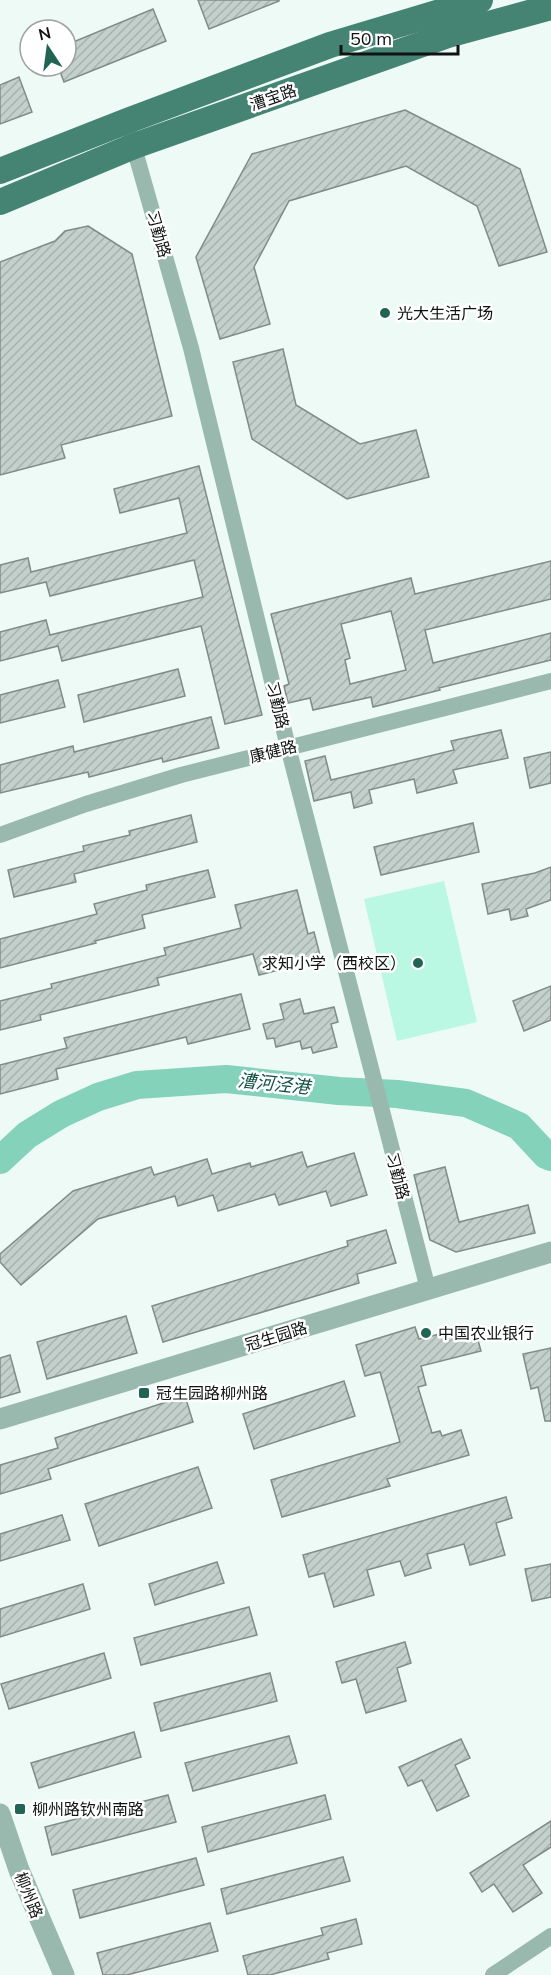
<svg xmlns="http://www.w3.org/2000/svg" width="551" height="1975" viewBox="0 0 551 1975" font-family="Mulish,'Noto Sans SC',sans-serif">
<defs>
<pattern id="building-hatch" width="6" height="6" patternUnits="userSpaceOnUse" patternTransform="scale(1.5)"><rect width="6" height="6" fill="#c4d0cc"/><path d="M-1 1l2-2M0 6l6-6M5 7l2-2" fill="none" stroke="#a7b2ae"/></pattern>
</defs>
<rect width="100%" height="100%" fill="#eefaf6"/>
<!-- garden -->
<path fill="#baf8e4" d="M444,881L477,1022L397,1041L364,899Z"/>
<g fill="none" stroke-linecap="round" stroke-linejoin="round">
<!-- river -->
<path stroke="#84d2ba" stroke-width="28" d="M0,1160L27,1135L61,1114L98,1097L137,1085L226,1079L339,1091L397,1094L466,1103L519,1126L546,1155L551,1157"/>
</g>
<!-- building -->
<g fill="url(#building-hatch)" stroke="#808c88" stroke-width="1.5" fill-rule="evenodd">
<path d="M198,0H279V1L209,29Z"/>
<path d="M153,9L166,41L64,82L58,66H66V45Z"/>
<path d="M19,77L32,112L0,124V85Z"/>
<path d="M405,110L520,169L547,252L499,266L477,206L406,166L289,201L254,267L270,324L220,339L196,257L252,154Z"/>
<path d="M88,226L132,254L172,416L61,445L65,458L0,475V262L55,241L65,231Z"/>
<path d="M283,349L296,405L360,444L416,430L429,477L347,499L252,439L233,362Z"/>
<path d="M199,466L262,715L225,724L201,626L62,661L58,646L0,661V632L46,620L50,635L203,597L194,560L50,596L46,582L0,593V565L28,558L31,572L187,533L179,498L120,513L114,489Z"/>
<path d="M551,561V599L425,630L433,663L551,633V660L439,688L440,690L373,707L371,697L313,710L310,698L288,703L284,686L289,684L271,614L411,578L415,594ZM391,611L406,670L350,684L345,660L350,658L341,624Z"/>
<path d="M178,669L185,696L84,722L78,695Z"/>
<path d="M58,680L65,707L0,723V695Z"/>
<path d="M211,717L219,748L163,762L162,758L89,777L88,772L0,793V765L73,746L74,752Z"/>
<path d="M501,730L508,758L453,770L457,783L417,793L414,779L369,790L372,803L354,808L351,792L314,801L305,761L325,756L331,780L454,750L451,741Z"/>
<path d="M551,752V783L530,788L524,758Z"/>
<path d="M191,815L197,842L74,874L76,882L14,897L8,870L84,851L83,846L130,835L129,831Z"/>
<path d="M473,823L479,852L381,875L374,847Z"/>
<path d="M551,867V900L526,909L528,916L511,920L509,909L488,914L482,884L535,873Z"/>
<path d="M208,870L215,897L142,915L145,928L95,941L96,943L0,968V939L97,914L94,904L147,890L146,885Z"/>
<path d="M297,890L308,934L314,932L321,959L259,975L253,954L157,978L159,985L40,1015L41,1020L0,1030V1001L52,988L51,984L166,955L164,948L241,928L235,905Z"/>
<path d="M551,986V1020L524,1031L513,1001Z"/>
<path d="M241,994L250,1029L188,1044L186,1037L56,1069L58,1079L0,1094V1065L67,1048L64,1038Z"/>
<path d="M300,999L304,1014L334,1007L338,1022L331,1024L337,1047L313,1053L311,1047L302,1049L300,1041L276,1047L274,1038L267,1039L263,1024L284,1019L280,1004Z"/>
<path d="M302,1152L307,1167L354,1153L367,1195L331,1206L326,1191L279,1205L275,1194L218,1211L213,1195L178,1206L175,1196L98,1219L21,1285L0,1262V1254L73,1191L151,1167L154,1175L207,1159L212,1174L250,1163L251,1167Z"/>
<path d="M445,1167L459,1222L528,1205L535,1233L456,1252L430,1240L414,1175Z"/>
<path d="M386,1230L396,1263L357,1274L359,1283L163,1342L152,1306L348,1246L347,1241Z"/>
<path d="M126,1316L137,1353L47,1379L37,1342Z"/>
<path d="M474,1326L481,1351L421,1366L426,1385L418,1387L432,1433L440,1431L442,1436L461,1430L469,1455L387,1479L390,1486L282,1517L271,1480L400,1442L380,1372L365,1376L356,1345L415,1327L419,1339Z"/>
<path d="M551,1348V1421H545L538,1387L531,1389L523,1354Z"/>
<path d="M10,1355L20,1392L0,1398V1358Z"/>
<path d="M344,1381L355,1416L254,1449L243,1414Z"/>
<path d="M185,1396L193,1422L48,1469L51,1479L0,1494V1465L58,1448L55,1438Z"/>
<path d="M198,1467L212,1508L99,1546L85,1504Z"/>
<path d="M506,1497L512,1518L496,1523L505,1555L470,1565L464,1544L427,1554L431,1568L405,1576L400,1561L367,1570L374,1595L334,1607L324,1573L309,1577L303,1555Z"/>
<path d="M62,1515L70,1540L0,1561V1534Z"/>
<path d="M217,1562L224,1583L155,1605L149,1584Z"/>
<path d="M551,1564V1597L532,1601L525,1569Z"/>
<path d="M83,1584L90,1609L0,1637V1609Z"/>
<path d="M249,1607L257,1635L141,1665L134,1638Z"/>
<path d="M405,1642L411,1663L397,1668L406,1701L366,1713L356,1679L342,1683L336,1662Z"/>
<path d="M104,1653L111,1678L9,1709L1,1684Z"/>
<path d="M270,1673L277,1701L161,1731L154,1703Z"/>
<path d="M134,1732L141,1757L39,1788L31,1763Z"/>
<path d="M289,1736L297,1763L193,1791L185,1763Z"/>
<path d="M461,1739L470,1758L455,1765L469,1796L437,1811L422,1780L408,1786L399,1767Z"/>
<path d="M168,1795L176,1822L52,1855L45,1827Z"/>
<path d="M325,1795L331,1819L208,1852L202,1827Z"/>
<path d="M551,1821V1847L523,1865L542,1893L513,1912L494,1884L482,1892L470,1873Z"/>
<path d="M343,1857L350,1881L227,1914L221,1889Z"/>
<path d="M196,1858L204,1885L80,1918L73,1890Z"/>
<path d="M356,1919L362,1944L327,1953L329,1959L270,1975H248L243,1956L323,1935L321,1928Z"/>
<path d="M210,1923L218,1951L127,1975H103L97,1953Z"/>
</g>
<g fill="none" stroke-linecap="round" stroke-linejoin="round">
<!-- minor -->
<g stroke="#99b9ae" stroke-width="16">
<path d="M131,137L191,348L288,747L428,1289"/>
<path d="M0,835L86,804L181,775L551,681"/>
<path d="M493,1975L551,1936"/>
</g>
<!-- tertiary -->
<g stroke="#99b9ae" stroke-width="21">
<path d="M0,1419L551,1252"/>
<path d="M0,1814L19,1870L64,1975"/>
</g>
<!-- primary -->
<g stroke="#458472" stroke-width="26">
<path d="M0,171L127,121L330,45L480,0"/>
<path d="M0,202L134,146L448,35L551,7"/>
</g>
</g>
<!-- markers -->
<g fill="#226453" stroke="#fff" stroke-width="2">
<circle cx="385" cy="313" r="6"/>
<circle cx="418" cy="963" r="6"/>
<circle cx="426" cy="1333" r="6"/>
<rect x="138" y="1387" width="12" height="12" rx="3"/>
<rect x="14" y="1803" width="12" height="12" rx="3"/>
</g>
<g text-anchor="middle" stroke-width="5" stroke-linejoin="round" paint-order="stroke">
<!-- street labels -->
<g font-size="16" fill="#0f1312" stroke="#fff">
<text transform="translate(273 97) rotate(-19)" y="6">漕宝路</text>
<text transform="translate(159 234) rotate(74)" y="6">习勤路</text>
<text transform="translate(278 705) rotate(76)" y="6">习勤路</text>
<text transform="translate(273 751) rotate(-14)" y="6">康健路</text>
<text transform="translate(398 1176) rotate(75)" y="6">习勤路</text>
<text transform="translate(276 1336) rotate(-17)" y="6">冠生园路</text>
<text transform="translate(29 1895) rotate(68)" y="6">柳州路</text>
</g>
<!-- poi labels -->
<g font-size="16" fill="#0f1312" stroke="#fff" text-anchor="start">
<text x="397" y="319">光大生活广场</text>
<text x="406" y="969" text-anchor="end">求知小学（西校区）</text>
<text x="438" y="1339">中国农业银行</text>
<text x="156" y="1399">冠生园路柳州路</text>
<text x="32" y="1815">柳州路钦州南路</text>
</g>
<!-- water labels -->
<g font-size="18" font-style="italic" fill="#125343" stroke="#fff">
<text transform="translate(274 1084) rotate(6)" y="6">漕河泾港</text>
</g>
</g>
<!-- north arrow -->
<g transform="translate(48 48) rotate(347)"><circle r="28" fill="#ffffff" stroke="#9fa1a0" stroke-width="1.5"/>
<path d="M0-4.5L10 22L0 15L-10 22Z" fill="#226453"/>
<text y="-9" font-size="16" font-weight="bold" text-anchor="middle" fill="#0f1312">N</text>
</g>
<!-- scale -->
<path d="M341 45v9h117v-9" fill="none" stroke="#0f1312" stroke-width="3"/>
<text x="350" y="45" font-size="18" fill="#0f1312" stroke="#ffffff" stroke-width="4.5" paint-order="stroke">50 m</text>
</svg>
